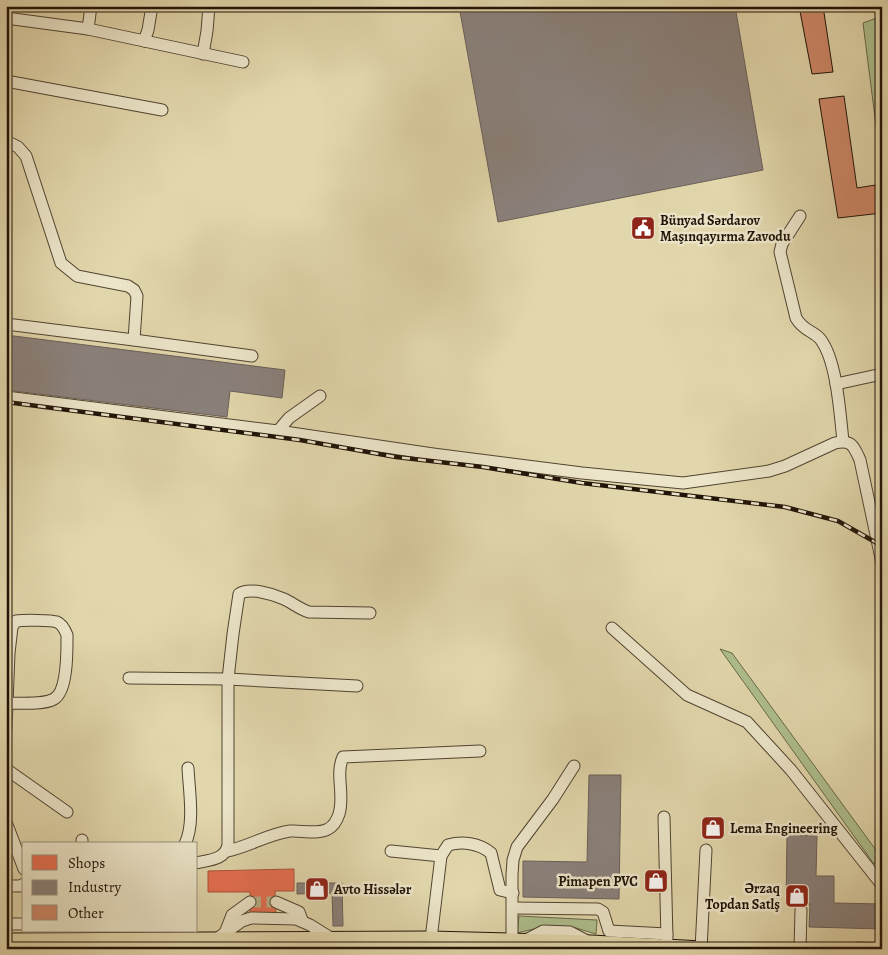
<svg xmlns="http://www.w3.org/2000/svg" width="888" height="955" viewBox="0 0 888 955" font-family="Alegreya,serif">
<rect width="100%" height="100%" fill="#e2d7ac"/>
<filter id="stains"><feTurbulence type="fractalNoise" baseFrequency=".004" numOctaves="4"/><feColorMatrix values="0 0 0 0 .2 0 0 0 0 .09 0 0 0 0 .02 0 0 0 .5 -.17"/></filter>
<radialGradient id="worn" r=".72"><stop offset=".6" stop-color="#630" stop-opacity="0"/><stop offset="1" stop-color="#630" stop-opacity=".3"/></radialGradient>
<!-- green -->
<g fill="#aebf8d" stroke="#67694a">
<path d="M882,16V173L863,23Z"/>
<path d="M720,649L732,653L881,857L874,864Z"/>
<path d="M519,916L597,920L596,934L576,928L542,927L517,933Z"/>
<path d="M856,942L882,943V949H855Z"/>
</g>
<!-- shops -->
<path fill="#e76f51" stroke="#ab533b" d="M294,869V891H275L276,914H250V892H208V871Z"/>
<!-- industry -->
<g fill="#8a817c" stroke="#6a6059">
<path d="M459,6H735L763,170L498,222Z"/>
<path d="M6,335L285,370L282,398L230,391L227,417L6,390Z"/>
<path d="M589,775H621L619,899L523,897V861L587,862Z"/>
<path d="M787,835L817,836L816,876H834V903L882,904V929L809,927L810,904H786Z"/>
<path d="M297,883H342L343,926H333L332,893L297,894Z"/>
</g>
<!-- building -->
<g fill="#cf8869" stroke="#201308">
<path d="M799,6H823L833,72L812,74Z"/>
<path d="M844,96L857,188L882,184V213L838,218L819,99Z"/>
</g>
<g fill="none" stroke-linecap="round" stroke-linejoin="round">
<!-- minor-tunnel -->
<path stroke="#bbb08b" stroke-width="11" stroke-dasharray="11 5.5" stroke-linecap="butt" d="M250,902H276"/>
<defs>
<g id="minor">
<path d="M6,18L88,29L243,62"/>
<path d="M88,29L91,6"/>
<path d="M144,41L148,30L152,6"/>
<path d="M203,54L207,31L209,6"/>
<path d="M6,81L162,110"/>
<path d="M6,141L18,147L26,156L61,263L77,276L128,286L134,290L137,296L134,340"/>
<path d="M800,216L782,244L780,252L796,318C804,332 815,331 821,340C837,362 840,414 843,441"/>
<path d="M6,324L134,340L252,356"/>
<path d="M836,384L882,374"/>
<path d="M6,397L278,431L433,454L582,473L683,483L769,471L785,466L835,443C852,439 854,447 860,460L882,563"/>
<path d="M278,431L289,418L320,396"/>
<path d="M612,628L687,695L747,722L791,770L882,885"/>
<path d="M129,678L228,679L357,686"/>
<path d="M6,729L9,653L12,627L16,621C23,620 51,620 57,622C62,624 65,630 67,635C67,649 68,691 54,699C44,705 20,703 7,703"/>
<path d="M6,769L67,812"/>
<path d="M664,817L667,939"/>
<path d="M6,822L24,869"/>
<path d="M82,840V844"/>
<path d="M185,844C195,824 189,790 188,768"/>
<path d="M227,851C248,847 268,834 290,831C301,830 317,835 328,829C334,826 337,820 339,814C345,795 335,775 343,757L480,751"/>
<path d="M391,851L441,856L431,939"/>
<path d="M441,856L448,845C462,841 479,843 491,853L500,890L513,893"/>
<path d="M196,863C209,860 225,860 228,845V679L233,634L239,594C249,587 273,594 284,599C293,603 299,609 309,612L370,613"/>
<path d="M6,886H20L24,884"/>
<path d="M276,902L299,912L302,920"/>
<path d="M513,908L598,909L603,912L609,931L667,934"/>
<path d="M6,924H24"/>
<path d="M225,933L232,915L250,902"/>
<path d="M215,940L242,921L251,918L296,919L310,925L334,940"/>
<path d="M512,940V875L513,860L517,847L553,799L574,766"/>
<path d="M524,941L543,931L570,932L589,942"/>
<path d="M701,949L706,850"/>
<path d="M800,949L801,910"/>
</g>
<path id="major" d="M6,941L431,939L591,943L702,949"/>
</defs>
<!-- minor casing -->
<use href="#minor" stroke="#504431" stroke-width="13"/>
<!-- major casing -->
<use href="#major" stroke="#201308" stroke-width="17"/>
<!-- minor -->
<use href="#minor" stroke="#ece5c9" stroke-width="11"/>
<!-- major -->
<use href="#major" stroke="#e2d7ac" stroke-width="15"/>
<defs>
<path id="rail" d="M6,402L300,440L396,457L483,467L582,483L785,507L838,521L882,546"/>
</defs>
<!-- rail casing -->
<use href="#rail" stroke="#201308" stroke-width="4.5"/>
<!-- rail -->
<use href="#rail" stroke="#ece5c9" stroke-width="2.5" stroke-dasharray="8" stroke-linecap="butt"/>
</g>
<!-- icons -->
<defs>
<symbol id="civic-square" viewBox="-11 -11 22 22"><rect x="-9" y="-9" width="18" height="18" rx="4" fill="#8f2418" stroke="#ece5c9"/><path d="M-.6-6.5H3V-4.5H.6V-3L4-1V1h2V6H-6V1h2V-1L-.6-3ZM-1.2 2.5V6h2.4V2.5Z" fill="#fff"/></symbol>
<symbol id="shop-square" viewBox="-11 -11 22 22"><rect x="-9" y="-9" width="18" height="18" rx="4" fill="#8f2418" stroke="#ece5c9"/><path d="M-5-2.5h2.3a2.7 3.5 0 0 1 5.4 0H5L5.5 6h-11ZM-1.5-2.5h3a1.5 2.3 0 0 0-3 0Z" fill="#fff"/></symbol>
</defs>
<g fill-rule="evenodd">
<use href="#civic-square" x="629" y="214" width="28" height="28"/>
<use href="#shop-square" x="699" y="814" width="28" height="28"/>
<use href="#shop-square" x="642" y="867" width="28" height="28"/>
<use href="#shop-square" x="303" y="875" width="28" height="28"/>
<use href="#shop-square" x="783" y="882" width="28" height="28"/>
</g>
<g text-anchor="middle" stroke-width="5" stroke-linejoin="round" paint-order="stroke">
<!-- poi labels -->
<g font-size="14" font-weight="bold" fill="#201308" stroke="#ece5c9" text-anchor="start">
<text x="660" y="225">Bünyad Sərdarov<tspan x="660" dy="16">Maşınqayırma Zavodu</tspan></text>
<text x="730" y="833">Lema Engineering</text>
<text x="638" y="886" text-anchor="end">Pimapen PVC</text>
<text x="780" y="893" text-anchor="end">Ərzaq<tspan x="780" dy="16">Topdan Satlş</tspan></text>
<text x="334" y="894">Avto Hissələr</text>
</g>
</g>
<!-- margin -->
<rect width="888" height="955" fill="none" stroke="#e2d7ac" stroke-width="25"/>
<rect x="8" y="8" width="873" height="940" fill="none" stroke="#201308" stroke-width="2.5"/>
<rect x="12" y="12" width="863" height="930" fill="none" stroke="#201308"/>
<!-- legend -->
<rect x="22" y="842" width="175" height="90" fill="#ece5c9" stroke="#9a917c"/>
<rect x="32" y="855" width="25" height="15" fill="#e76f51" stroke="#9a917c"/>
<text x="68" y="868" font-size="15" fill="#201308">Shops</text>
<rect x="32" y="880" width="25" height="15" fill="#8a817c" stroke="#9a917c"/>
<text x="68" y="892" font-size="15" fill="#201308">Industry</text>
<rect x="32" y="905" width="25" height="15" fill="#cf8869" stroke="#9a917c"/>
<text x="68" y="918" font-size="15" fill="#201308">Other</text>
<rect width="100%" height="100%" filter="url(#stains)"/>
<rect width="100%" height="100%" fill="url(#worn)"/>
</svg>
